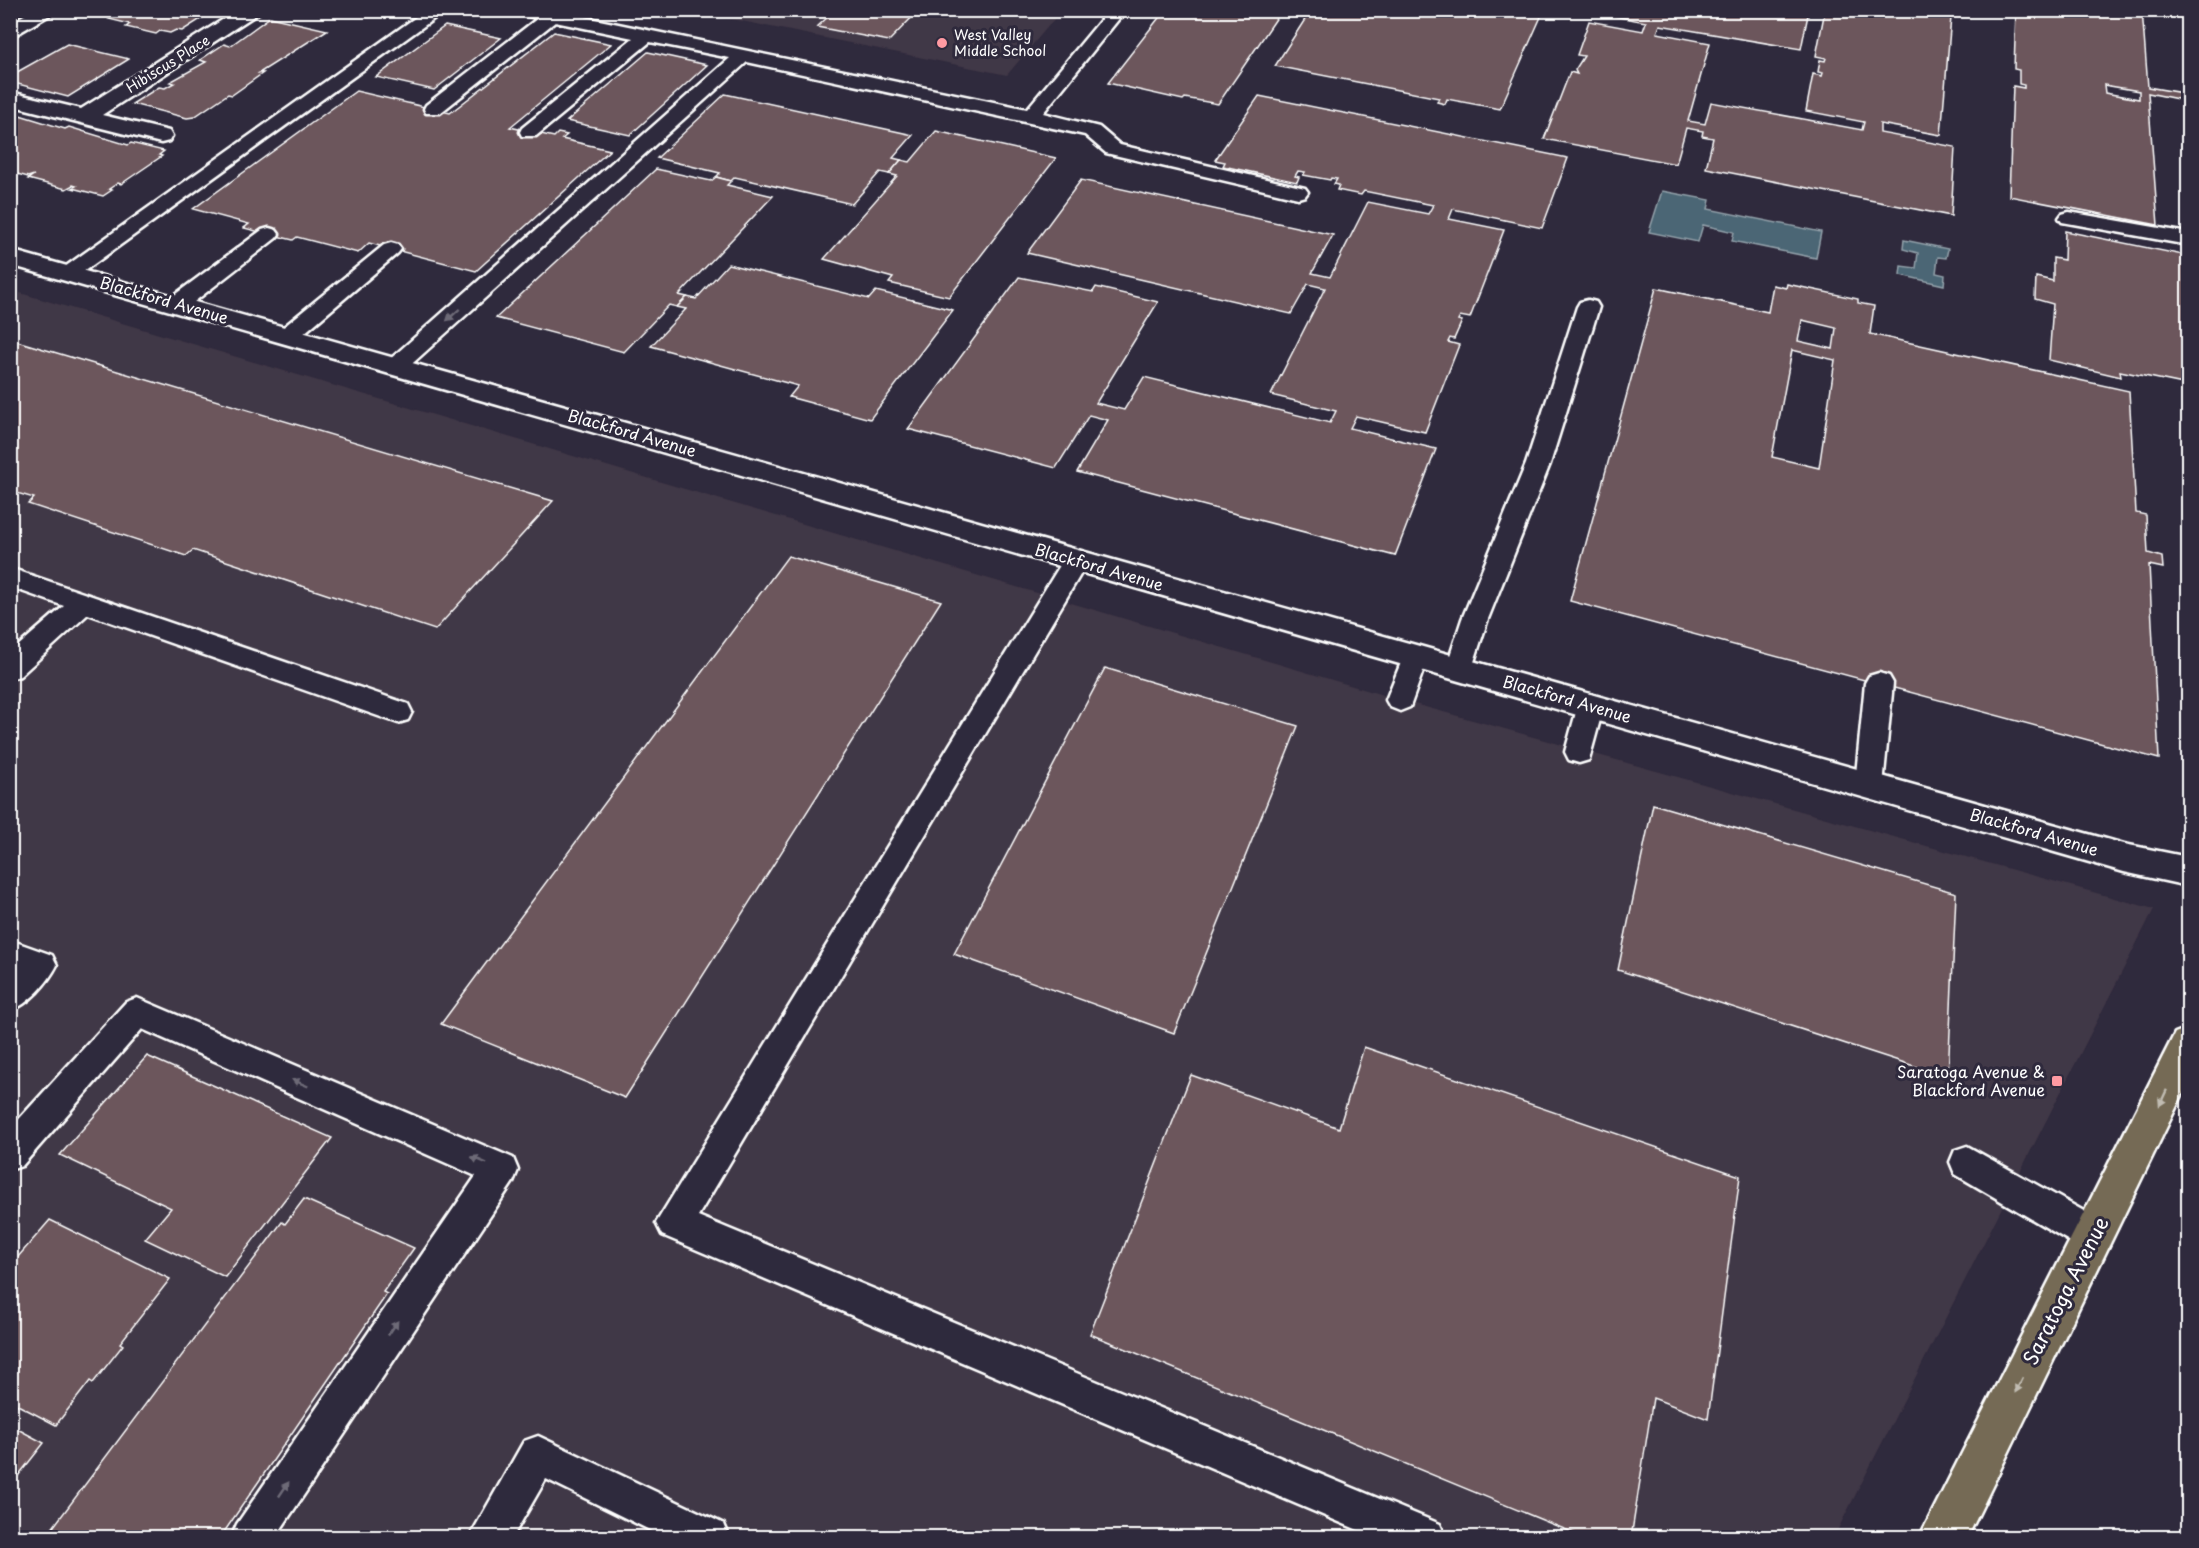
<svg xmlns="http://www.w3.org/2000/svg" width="2199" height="1548" viewBox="0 0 2199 1548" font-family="'Playpen Sans',sans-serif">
<rect width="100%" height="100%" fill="#2f2a3d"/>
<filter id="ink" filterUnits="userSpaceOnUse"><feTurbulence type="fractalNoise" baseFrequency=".0167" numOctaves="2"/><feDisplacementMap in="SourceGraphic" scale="12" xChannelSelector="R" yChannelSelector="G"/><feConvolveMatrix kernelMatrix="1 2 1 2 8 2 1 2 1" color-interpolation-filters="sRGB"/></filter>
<g filter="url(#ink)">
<!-- built -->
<g fill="#413746">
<path d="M693,11H1061L1007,75Z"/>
<path d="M10,290L1400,700L2154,909L1834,1537H11Z"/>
</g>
<!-- water -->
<g fill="#4c6674" stroke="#94a3ac" stroke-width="1.5">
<path d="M1662,191L1710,200L1708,209L1821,232L1816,258L1732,241L1734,232L1703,225L1698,242L1649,232Z"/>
<path d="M1904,240L1948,249L1946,258L1938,257L1936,273L1945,275L1944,285L1900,275L1901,266L1916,268L1918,253L1903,249Z"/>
</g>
<!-- building -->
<g fill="#6c565c" stroke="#fff" stroke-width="1.5" fill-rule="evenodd">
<path d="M123,10H215L182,31L176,30L170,33L160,31L156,34L126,27L130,24L109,19Z"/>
<path d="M810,10H919L889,41L817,27L830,15Z"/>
<path d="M1165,10H1282L1218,104L1185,98L1183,100L1108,83Z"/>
<path d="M1311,10H1544L1500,109L1447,99L1445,104L1437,102L1439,98L1275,66Z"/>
<path d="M1809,10L1801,49L1660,25L1657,33L1710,43L1688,121L1705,124L1711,102L1862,130L1864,122L1806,111L1813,74L1822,76L1823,73L1818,72L1820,60L1825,61L1826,58L1816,56L1825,10H1912L1951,17L1941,135L1880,124V133L1955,147L1951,216L1706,168L1713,138L1702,136L1703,131L1686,128L1676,164L1544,139L1570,72L1577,74L1575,70L1584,56L1577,55L1589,21L1643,31L1646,22L1581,10Z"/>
<path d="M2016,10H2142L2148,87L2188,94V101L2148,93L2158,225L2009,196L2013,86L2024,88V85L2019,84V70L2014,69ZM2104,85L2139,91V99L2105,93Z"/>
<path d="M270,17L327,30L259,73H263L232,95L228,94L194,117L187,118L132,104L159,87L165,88L174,83L170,82L206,62L200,60L224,44L230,46Z"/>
<path d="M445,26L501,38L434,90L376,77Z"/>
<path d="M554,32L611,44L510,127L554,137L558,133L567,135L562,139L610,150L476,271L369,243L358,253L297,237L293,240L244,228L249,224L193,209L356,91L450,113Z"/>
<path d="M67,44L129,59L68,97L10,82V76Z"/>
<path d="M648,52L707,65L630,135L567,121Z"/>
<path d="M725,94L913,135L893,158L901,160L889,174L880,172L852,204L735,177L731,181L716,177L720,173L657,158Z"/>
<path d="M1259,96L1568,158L1542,228L1453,209L1449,219L1504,230L1470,318L1460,316L1458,320L1462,321L1454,339L1450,338L1448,342L1459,345L1425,432L1356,416L1350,428L1436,449L1395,556L1077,472L1108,420L1089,415L1056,468L908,429L1019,277L1093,292L1096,287L1158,302L1096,403L1124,410L1144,377L1330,423L1336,411L1271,395L1325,288L1308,284L1291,314L1027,253L1081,180L1333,235L1312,273L1330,277L1368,202L1428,214L1433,205L1364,191L1361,195L1337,190L1339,185L1334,184L1337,179L1331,178L1330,180L1303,175L1305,172L1298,171L1295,176L1299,177L1297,182L1223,166L1225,162L1215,160Z"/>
<path d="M10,112L65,129L69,127L128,145L131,143L164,151L159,155L162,156L121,184L118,183L109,189L112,190L103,196L72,188L76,186L73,185L66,189L28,179L34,175L28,177L10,172Z"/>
<path d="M936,131L1056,158L949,297L889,283L893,278L824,259L897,176L889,174L901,160L910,162Z"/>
<path d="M656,169L711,181L716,177L731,181L727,185L773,196L679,295L687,297L677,307L669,305L624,352L496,318Z"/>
<path d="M2065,231L2188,256V385L2120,371L2121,377L2049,360L2053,304L2035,299L2036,277L2053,281V258L2064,260Z"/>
<path d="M728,264L869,299L876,291L953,310L870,419L789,397L798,386L651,346L686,309L677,307L687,297L696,299Z"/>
<path d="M1787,284L1858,299V303L1874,306L1870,334L2129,391L2136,513L2146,515L2148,553L2162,557L2163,568L2149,565L2159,759L1570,601L1656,288L1768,312L1773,285L1786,288ZM1802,320L1836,328L1833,349L1798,341ZM1792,350L1835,360L1819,468L1772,457Z"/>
<path d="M10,339L553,501L435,630L193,550L186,556L28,504L34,498L10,491Z"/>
<path d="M788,556L941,601L625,1098L441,1024Z"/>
<path d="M1105,668L1298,726L1174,1033L954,954Z"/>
<path d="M1653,804L1956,893L1948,1077L1618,970Z"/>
<path d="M1364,1047L1740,1176L1708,1419L1653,1398L1631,1538H1586L1090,1334L1191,1075L1339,1128Z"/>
<path d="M147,1056L332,1138L225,1277L145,1239L171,1208L60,1155Z"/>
<path d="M304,1199L414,1248L383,1292L387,1294L220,1538H45L282,1222L285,1224Z"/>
<path d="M50,1220L170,1279L120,1343L123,1345L93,1383L90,1381L56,1425L10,1401V1266Z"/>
<path d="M10,1425L44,1443L10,1486Z"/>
</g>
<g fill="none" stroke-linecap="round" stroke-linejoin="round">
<defs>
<g id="lane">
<path d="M426,10H446L76,277H62L58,273L62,269Z"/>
<path d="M516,10H551L1027,109L1109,10H1126L1043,113L1099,127L1120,145L1305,188L1308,192L1305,196L1298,198L1106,153L1085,135L747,62L404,371H388L385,366L388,361L730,58L650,42L536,136H522L520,132L522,128L633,38L555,22L440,113H426L424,109L426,105L538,18L518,14Z"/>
<path d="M2069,212L2188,233V245L2062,222L2059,218L2062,214Z"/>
<path d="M269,228L276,230L279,234L276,238L185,309H169L166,304L169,299L262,230Z"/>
<path d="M391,243L398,245L401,249L398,253L296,340H280L277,335L280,330L384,245Z"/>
<path d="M1588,300L1596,302L1599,307L1550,464L1488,619L1472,668L1469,675L1459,678L1449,675L1446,668L1462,619L1526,464L1577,307L1580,302Z"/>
<path d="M1076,551L1085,554L1089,560L698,1216L1440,1524L1446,1538H1377L662,1235L656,1223L1067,554Z"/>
<path d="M10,568L408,704L412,712L408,720L398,723L88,614L20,676L10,679V653L64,606L10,587Z"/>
<path d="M1415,647L1424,650L1428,657L1410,707L1400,711L1390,707L1386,700L1406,650Z"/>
<path d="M1879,673L1889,676L1893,683L1883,785L1879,793L1869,797L1859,793L1855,785L1865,683L1869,676Z"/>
<path d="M1590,694L1600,698L1604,705L1589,760L1579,763L1569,760L1565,752L1580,698Z"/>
<path d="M10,940L52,955L57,965C48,983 29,1004 10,1011V975L16,969L10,967Z"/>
<path d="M137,998L513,1158L518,1170L513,1182L275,1538H231L237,1524L476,1176L142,1029L22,1166L10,1170V1129L126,1002Z"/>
<path d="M1967,1146L2107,1224L2112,1236L2107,1248L2094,1254L2081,1248L1955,1174L1950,1162L1955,1150Z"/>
<path d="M538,1436L724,1524L730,1538H666L546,1479L512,1538H469L524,1441Z"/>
</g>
<g id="street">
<path d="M33,10H58L10,38V23Z"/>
<path d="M238,10H263L102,115L169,131L172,136L169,141L161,143L10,105V92L81,109Z"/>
<path d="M10,250L2124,844L2188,857V886L2124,872L10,265Z"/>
</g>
<path id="primary" d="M2188,1028V1083L1967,1538H1919L2175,1033Z"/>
</defs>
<!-- lane casing -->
<use href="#lane" stroke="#fff" stroke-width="5"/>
<!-- street casing -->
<use href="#street" stroke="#fff" stroke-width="5"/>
<!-- primary casing -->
<use href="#primary" stroke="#fff" stroke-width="5"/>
<!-- lane -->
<use href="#lane" fill="#2f2a3d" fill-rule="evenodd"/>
<!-- street -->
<use href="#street" fill="#2f2a3d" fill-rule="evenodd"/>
<!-- primary -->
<use href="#primary" fill="#756b55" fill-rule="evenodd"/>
</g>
<!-- one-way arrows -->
<defs><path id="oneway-solid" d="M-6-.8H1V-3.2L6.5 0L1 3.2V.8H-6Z" transform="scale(1.5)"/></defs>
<g fill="#6d6a77">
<use href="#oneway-solid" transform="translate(453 315) rotate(138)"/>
<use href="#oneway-solid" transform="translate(300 1083) rotate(-157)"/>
<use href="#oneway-solid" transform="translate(479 1160) rotate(-157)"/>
<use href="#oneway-solid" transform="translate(393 1328) rotate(-56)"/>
<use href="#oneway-solid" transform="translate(284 1489) rotate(-56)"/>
</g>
<g fill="#c1bcb2">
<use href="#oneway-solid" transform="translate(2163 1098) rotate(115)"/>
<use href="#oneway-solid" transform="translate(2019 1385) rotate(117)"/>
</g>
</g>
<!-- markers -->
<g fill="#ff9aa2" stroke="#2f2a3d" stroke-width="2">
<circle cx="942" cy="43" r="6"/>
<rect x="2051" y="1075" width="12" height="12" rx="3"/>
</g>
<g text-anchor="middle" stroke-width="6" stroke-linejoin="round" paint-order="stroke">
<!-- far-poi labels -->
<g font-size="14" fill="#fff" stroke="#2f2a3d" text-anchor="start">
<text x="954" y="40">West Valley<tspan x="954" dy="16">Middle School</tspan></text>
</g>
<!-- far-street labels -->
<g font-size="14" fill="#fff" stroke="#2f2a3d">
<text transform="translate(168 64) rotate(-32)" y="5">Hibiscus Place</text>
</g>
<!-- street labels -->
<g font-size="16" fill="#fff" stroke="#2f2a3d">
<text transform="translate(164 300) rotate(16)" y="6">Blackford Avenue</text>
<text transform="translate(632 433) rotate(16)" y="6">Blackford Avenue</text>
<text transform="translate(1099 567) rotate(16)" y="6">Blackford Avenue</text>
<text transform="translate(1567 699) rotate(16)" y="6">Blackford Avenue</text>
<text transform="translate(2034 832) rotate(16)" y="6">Blackford Avenue</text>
</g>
<!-- poi labels -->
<g font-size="16" fill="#fff" stroke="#2f2a3d" text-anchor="end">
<text x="2045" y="1078">Saratoga Avenue &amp;<tspan x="2045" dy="18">Blackford Avenue</tspan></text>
</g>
<!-- near-street labels -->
<g font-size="20" fill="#fff" stroke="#2f2a3d">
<text transform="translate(2066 1291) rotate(-63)" y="7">Saratoga Avenue</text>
</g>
</g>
<!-- margin -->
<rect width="2199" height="1548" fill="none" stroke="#2f2a3d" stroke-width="36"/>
<rect x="18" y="18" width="2163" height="1512" fill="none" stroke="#fff" stroke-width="2" filter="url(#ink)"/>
</svg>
